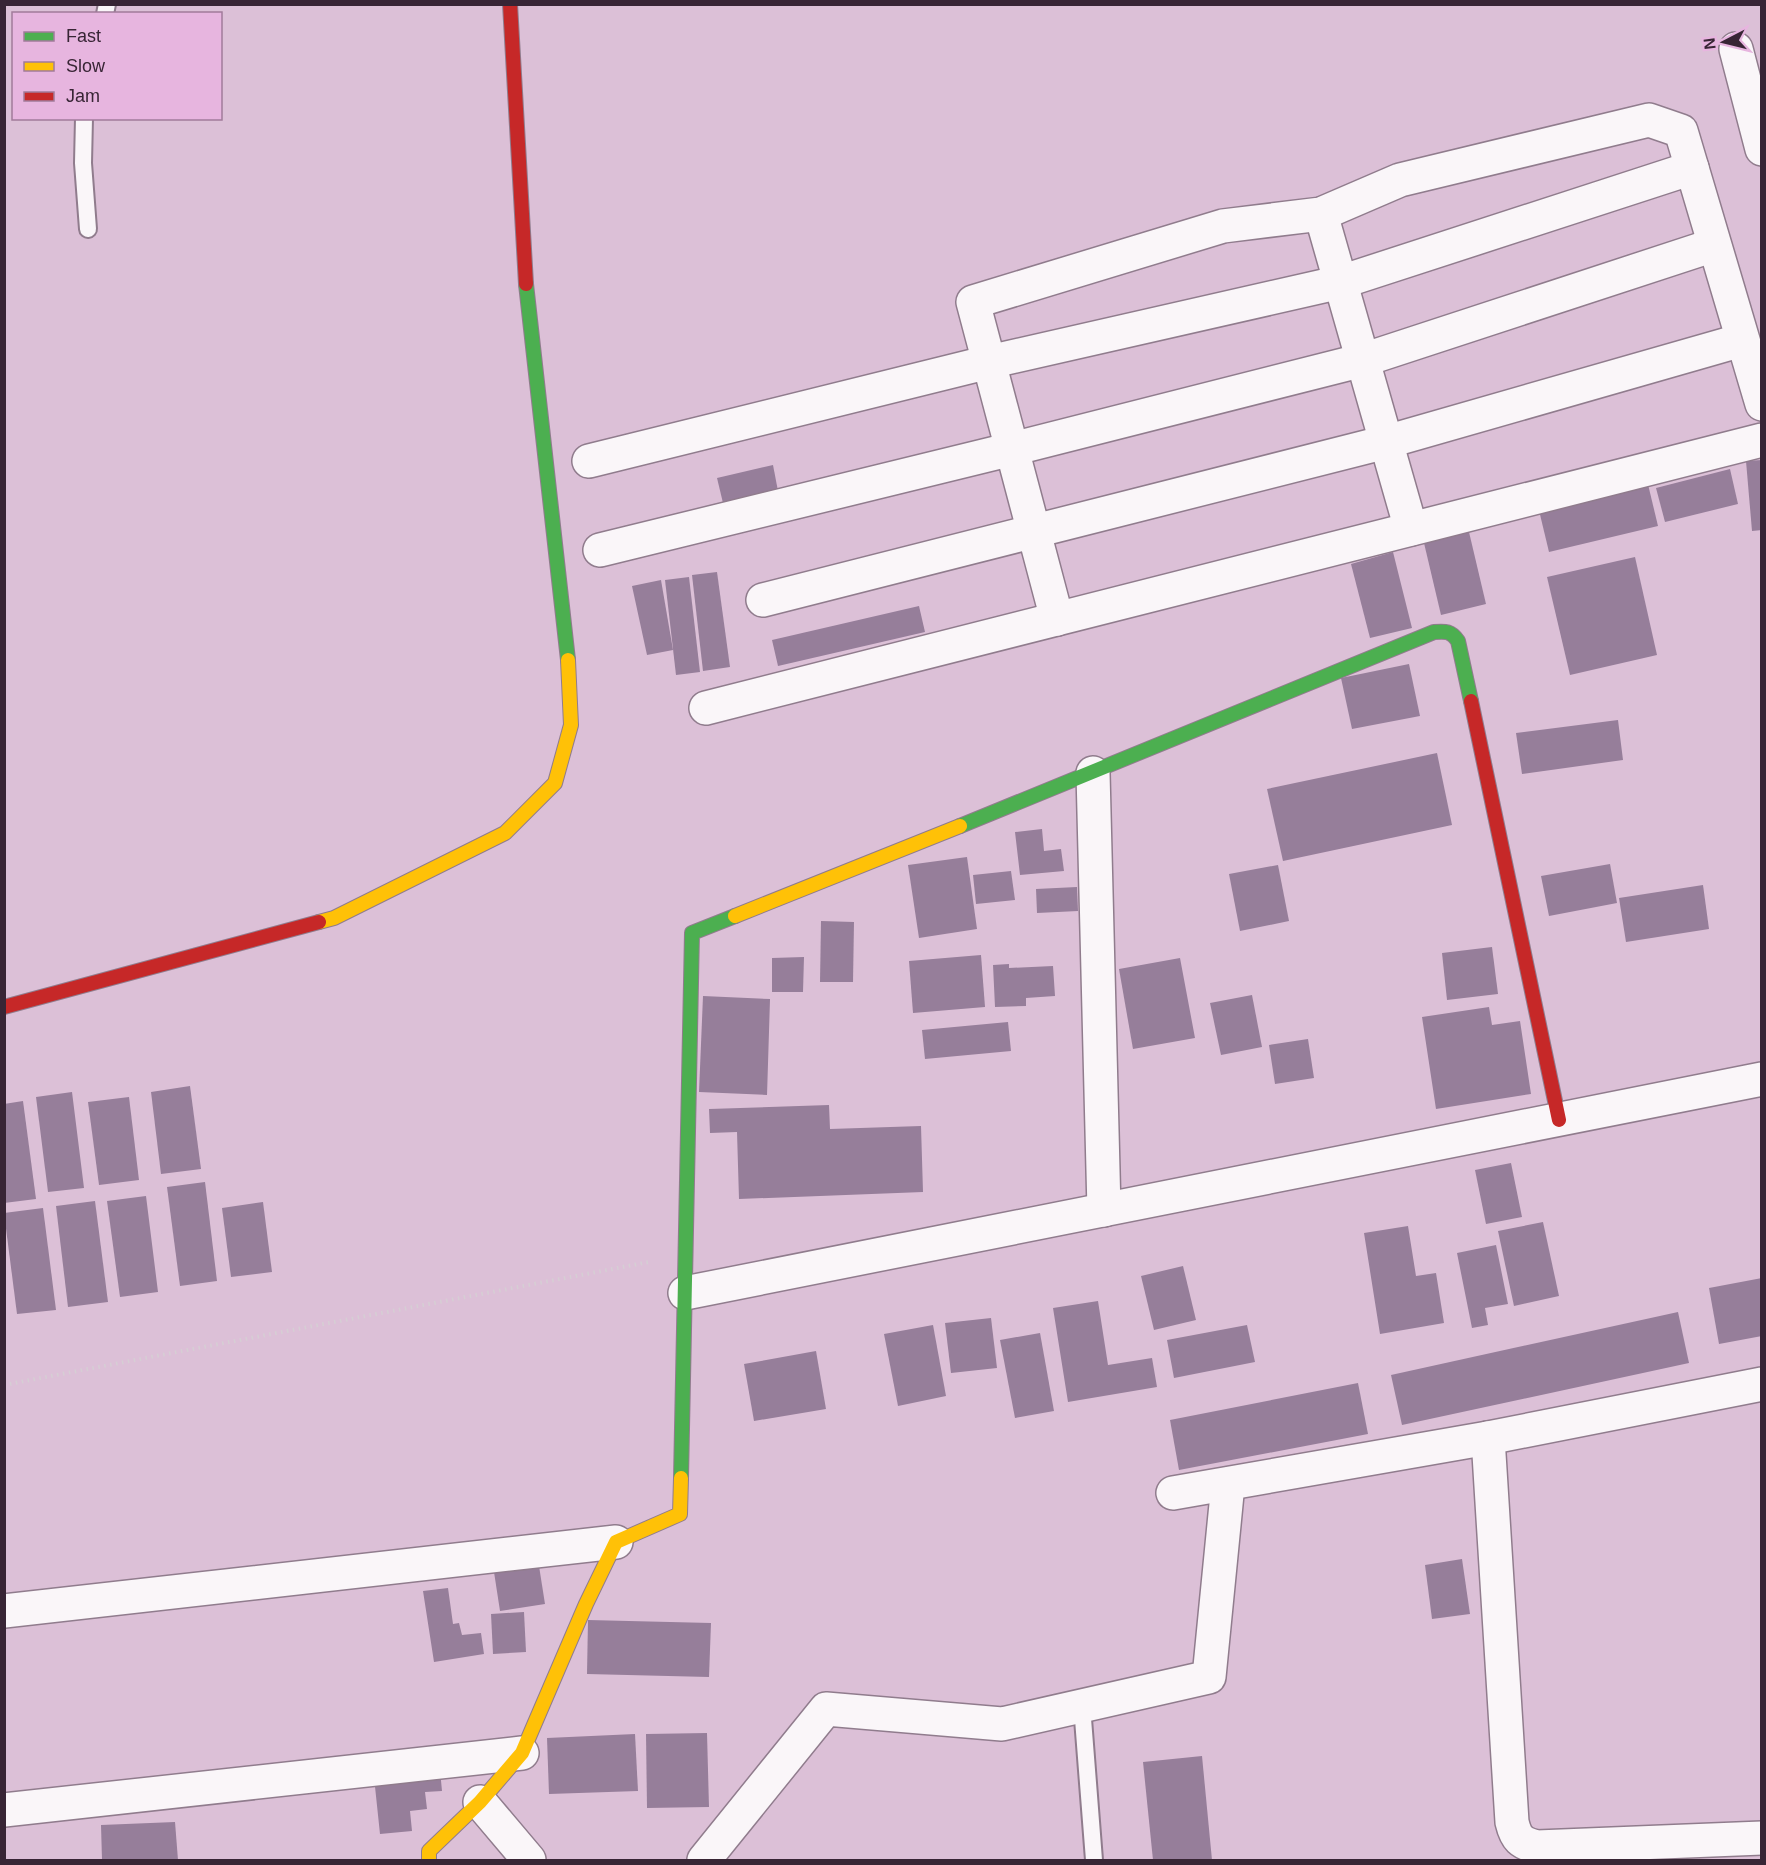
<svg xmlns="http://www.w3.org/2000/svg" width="1766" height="1865" viewBox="0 0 1766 1865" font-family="Helvetica,sans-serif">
<rect width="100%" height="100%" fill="#dcc0d7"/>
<!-- building -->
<g fill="#967e9a">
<path d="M1762,460V530L1752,531L1746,461Z"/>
<path d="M773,465L778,491L723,503L717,478Z"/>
<path d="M1730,469L1738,504L1665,522L1656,488Z"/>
<path d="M1646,476L1658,526L1549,552L1537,502Z"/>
<path d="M1469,532L1486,604L1441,615L1424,543Z"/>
<path d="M1393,552L1412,628L1370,638L1351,564Z"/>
<path d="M1635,557L1657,655L1570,675L1547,577Z"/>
<path d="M717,572L730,667L703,671L692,575Z"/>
<path d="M689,577L700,672L676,675L665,580Z"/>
<path d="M661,580L673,650L647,655L632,586Z"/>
<path d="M919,606L925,632L778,666L772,640Z"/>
<path d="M1409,664L1420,716L1352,729L1341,678Z"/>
<path d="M1618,720L1623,760L1522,774L1516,733Z"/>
<path d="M1437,753L1452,825L1283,861L1267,789Z"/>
<path d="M1042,829L1044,851L1061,849L1064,871L1020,875L1015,832Z"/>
<path d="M967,857L977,929L919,938L908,865Z"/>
<path d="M1610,864L1617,903L1549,916L1541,876Z"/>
<path d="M1278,865L1289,921L1240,931L1229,874Z"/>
<path d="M1011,871L1015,900L976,904L973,875Z"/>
<path d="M1703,885L1709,929L1626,942L1619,898Z"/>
<path d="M1077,887L1078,911L1037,913L1036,889Z"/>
<path d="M821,921L854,922L853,982H820Z"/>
<path d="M1492,947L1498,994L1447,1000L1442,953Z"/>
<path d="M981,955L985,1007L913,1013L909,961Z"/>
<path d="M804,957L803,992H772V958Z"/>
<path d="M1180,958L1195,1038L1133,1049L1119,969Z"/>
<path d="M1009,964V968L1053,966L1055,996L1026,998V1006L995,1007L993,965Z"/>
<path d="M1252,995L1262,1047L1221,1055L1210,1003Z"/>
<path d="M703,996L770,999L767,1095L699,1092Z"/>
<path d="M1489,1007L1492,1025L1520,1021L1531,1094L1436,1109L1422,1017Z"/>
<path d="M1008,1022L1011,1051L925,1059L922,1030Z"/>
<path d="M1308,1039L1314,1078L1275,1084L1269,1045Z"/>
<path d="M190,1086L201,1169L161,1174L151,1092Z"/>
<path d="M72,1092L84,1188L48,1192L36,1097Z"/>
<path d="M129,1097L139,1180L99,1185L88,1102Z"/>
<path d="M23,1101L36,1199L4,1203V1104Z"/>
<path d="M829,1105L830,1129L921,1126L923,1192L739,1199L737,1132L710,1133L709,1109Z"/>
<path d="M1511,1163L1522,1217L1486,1224L1475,1170Z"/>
<path d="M205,1182L217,1281L180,1286L167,1187Z"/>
<path d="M146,1196L158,1292L120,1297L107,1201Z"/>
<path d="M95,1201L108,1302L68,1307L56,1206Z"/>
<path d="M263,1202L272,1272L231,1277L222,1208Z"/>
<path d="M43,1208L56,1310L17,1314L4,1213Z"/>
<path d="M1543,1222L1559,1296L1514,1306L1498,1231Z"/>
<path d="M1408,1226L1416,1276L1436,1273L1444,1323L1380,1334L1364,1233Z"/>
<path d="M1496,1245L1508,1304L1485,1308L1488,1325L1472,1328L1457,1253Z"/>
<path d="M1183,1266L1196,1320L1154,1330L1141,1276Z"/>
<path d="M1762,1278V1336L1719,1344L1709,1288Z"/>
<path d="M1098,1301L1108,1365L1152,1358L1157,1387L1068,1402L1053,1308Z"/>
<path d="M1678,1312L1689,1363L1402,1425L1391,1375Z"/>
<path d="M991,1318L997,1368L951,1373L945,1323Z"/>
<path d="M933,1325L946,1396L898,1406L884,1334Z"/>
<path d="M1247,1325L1255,1362L1174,1378L1167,1340Z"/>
<path d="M1040,1333L1054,1411L1015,1418L1000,1340Z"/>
<path d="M816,1351L826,1409L754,1421L744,1364Z"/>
<path d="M1358,1383L1368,1434L1179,1470L1170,1420Z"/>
<path d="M1462,1559L1470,1614L1432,1619L1425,1565Z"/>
<path d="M539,1566L545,1604L500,1611L494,1572Z"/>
<path d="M448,1588L453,1624L459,1623L462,1635L481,1633L484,1654L434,1662L423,1591Z"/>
<path d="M524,1612L526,1652L493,1654L491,1614Z"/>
<path d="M588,1620L711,1623L709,1677L587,1674Z"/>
<path d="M707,1733L709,1807L647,1808L646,1734Z"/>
<path d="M635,1734L638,1791L549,1794L547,1738Z"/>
<path d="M1202,1756L1212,1860H1153L1143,1762Z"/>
<path d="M440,1770L442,1791L425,1792L427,1809L410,1811L412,1831L380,1834L374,1777Z"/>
<path d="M175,1822L178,1860H102L101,1825Z"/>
</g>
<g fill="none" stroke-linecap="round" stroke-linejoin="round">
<defs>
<g id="lane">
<path d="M105,14L107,4"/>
<path d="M84,118L83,163L88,229"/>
<path d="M1082,1706L1094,1860"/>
</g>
<g id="street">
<path d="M1736,49L1762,149"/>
<path d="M1321,214L1411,529"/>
<path d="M589,461L989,362L1341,282L1692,168"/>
<path d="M600,550L1012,449L1363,360L1714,245"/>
<path d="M763,600L1386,442L1742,340"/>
<path d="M1057,619L973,302L1223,226L1321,214L1400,180L1649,120L1681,131L1762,404"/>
<path d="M706,708L1762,440"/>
<path d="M1093,773L1104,1210"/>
<path d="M685,1293L1762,1079"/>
<path d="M1488,1438L1512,1822C1516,1839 1521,1843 1537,1847L1762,1838"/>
<path d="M1173,1493L1488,1438L1762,1384"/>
<path d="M4,1611L616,1542"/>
<path d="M480,1802L529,1860"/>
<path d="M4,1810L522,1753"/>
<path d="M704,1860L826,1709L1002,1724L1209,1677L1228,1484"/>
</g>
<g id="fast">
<path d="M526,284L568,660"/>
<path d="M960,826L1434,632C1446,631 1451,631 1458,641L1471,701"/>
<path d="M681,1478L692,933L735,916"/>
</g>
<g id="slow">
<path d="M735,916L960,826"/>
<path d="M319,922L334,918L505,833L555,783L571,725L568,660"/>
<path d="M429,1860V1851L480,1802L522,1753L586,1604L616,1542L680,1514L681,1478"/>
</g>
<g id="jam">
<path d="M510,4L526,284"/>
<path d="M1471,701L1559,1120"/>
<path d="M4,1007L319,922"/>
</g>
</defs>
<!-- lane casing -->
<use href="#lane" stroke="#907c8d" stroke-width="20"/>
<!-- street casing -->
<use href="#street" stroke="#907c8d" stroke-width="36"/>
<!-- fast casing -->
<use href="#fast" stroke="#907c8d" stroke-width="16"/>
<!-- slow casing -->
<use href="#slow" stroke="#907c8d" stroke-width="16"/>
<!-- jam casing -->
<use href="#jam" stroke="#907c8d" stroke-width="16"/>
<!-- path -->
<path stroke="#d6ced4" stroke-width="4" stroke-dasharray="1.5 4.5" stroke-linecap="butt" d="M4,1385L649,1262"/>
<!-- lane -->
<use href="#lane" stroke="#faf6f9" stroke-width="16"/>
<!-- street -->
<use href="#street" stroke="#faf6f9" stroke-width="33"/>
<!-- fast -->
<use href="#fast" stroke="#4caf50" stroke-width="14"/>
<!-- slow -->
<use href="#slow" stroke="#ffc107" stroke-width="14"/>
<!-- jam -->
<use href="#jam" stroke="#c62828" stroke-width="14"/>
</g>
<!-- border -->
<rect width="1766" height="1865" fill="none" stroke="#382535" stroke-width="12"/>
<!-- legend -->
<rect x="12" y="12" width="210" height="108" fill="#e7b5df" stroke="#a17b9b" stroke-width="1.5"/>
<rect x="24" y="32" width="30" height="9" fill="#4caf50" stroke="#a17b9b" stroke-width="1.5"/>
<text x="66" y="42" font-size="18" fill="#382535">Fast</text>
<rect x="24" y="62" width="30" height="9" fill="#ffc107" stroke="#a17b9b" stroke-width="1.5"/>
<text x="66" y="72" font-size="18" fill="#382535">Slow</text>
<rect x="24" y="92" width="30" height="9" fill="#c62828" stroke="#a17b9b" stroke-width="1.5"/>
<text x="66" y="102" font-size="18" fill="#382535">Jam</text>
<!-- north arrow -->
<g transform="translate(1724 42) rotate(263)" stroke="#e7b5df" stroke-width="4.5" paint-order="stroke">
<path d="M0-4.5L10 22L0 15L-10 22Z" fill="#382535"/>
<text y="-9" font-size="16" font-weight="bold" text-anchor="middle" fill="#382535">N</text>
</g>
</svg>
